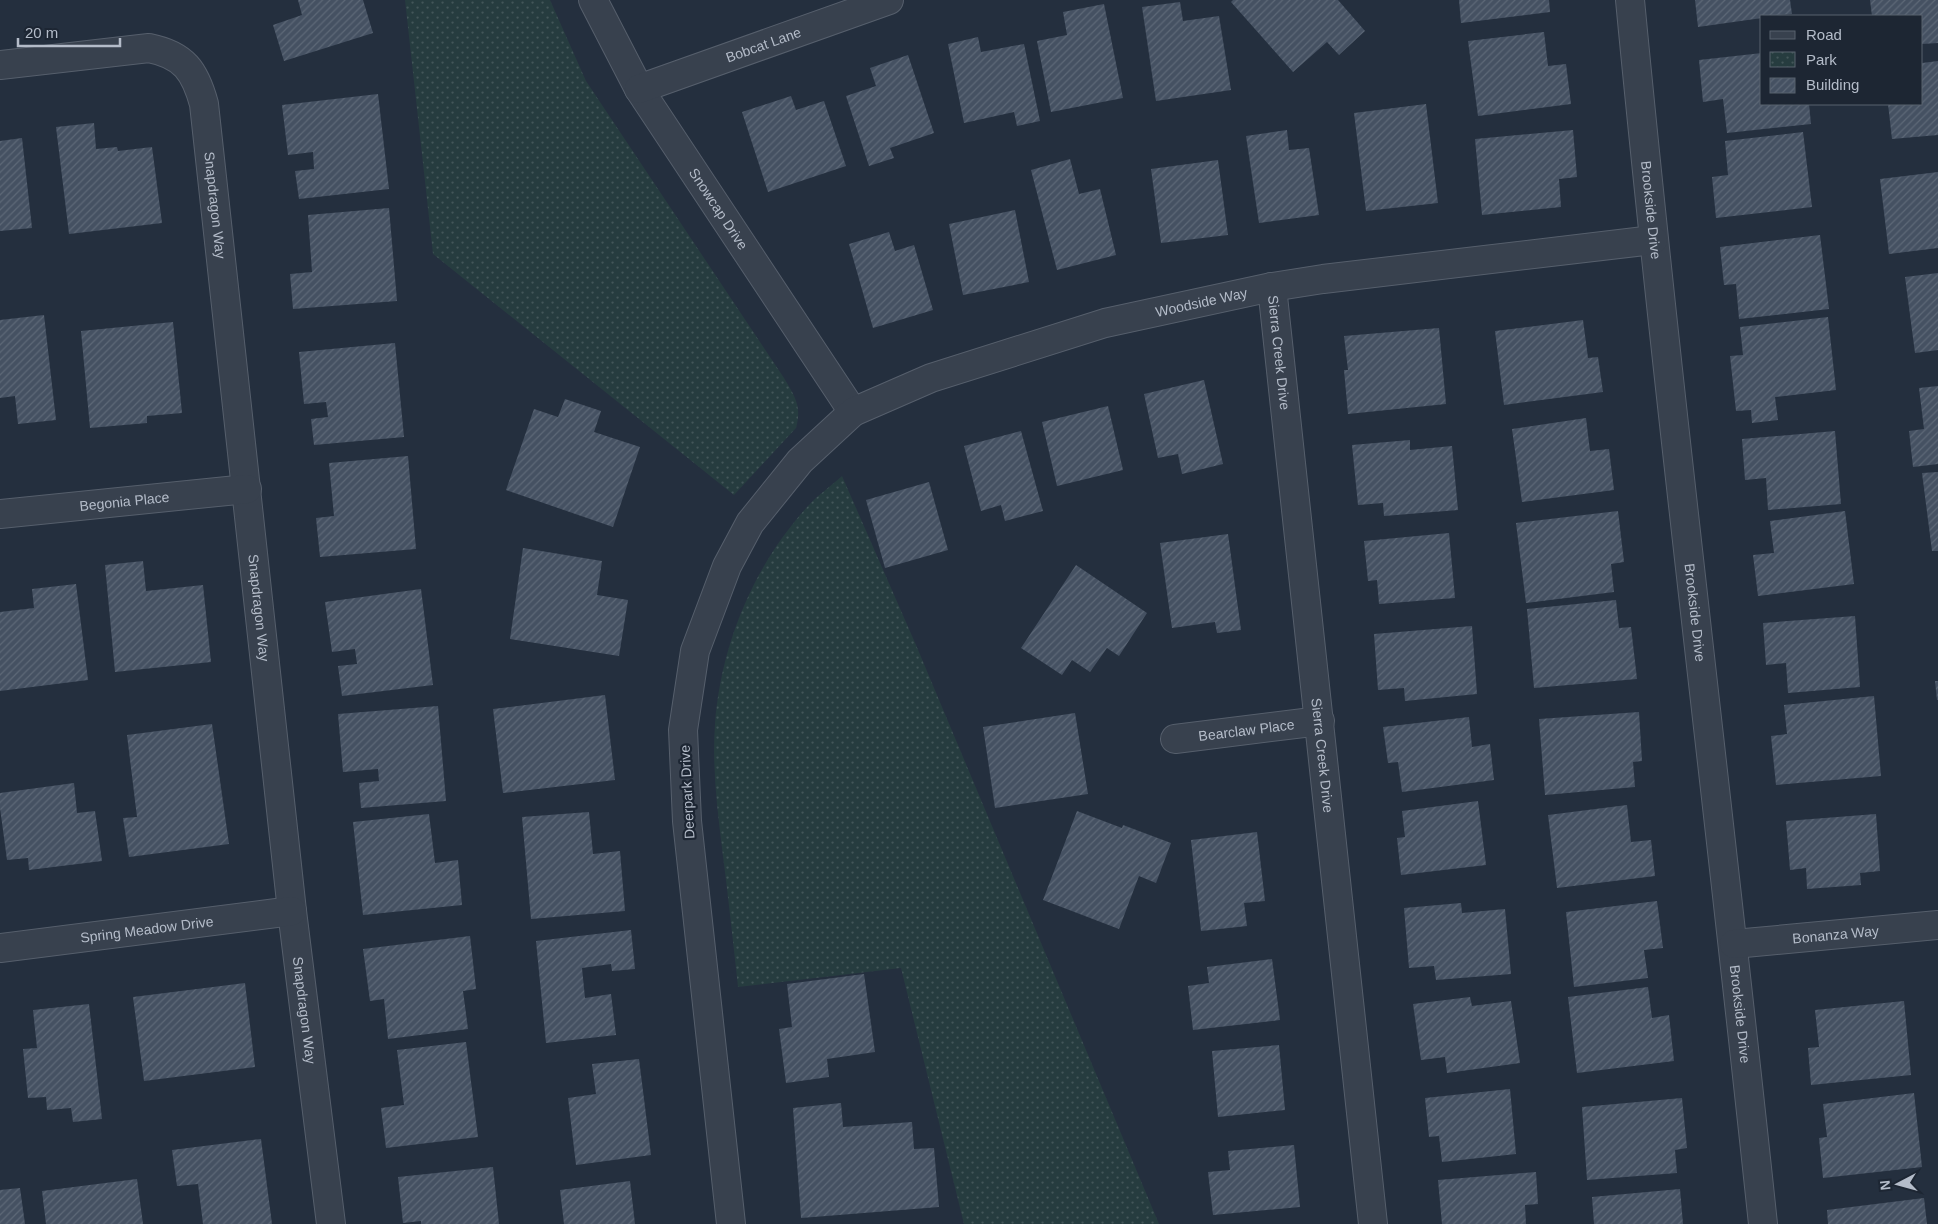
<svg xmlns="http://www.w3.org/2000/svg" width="1938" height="1224" viewBox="0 0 1938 1224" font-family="Helvetica,sans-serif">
<defs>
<pattern id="park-dots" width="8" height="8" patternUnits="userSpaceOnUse" patternTransform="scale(1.25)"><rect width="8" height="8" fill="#263c3f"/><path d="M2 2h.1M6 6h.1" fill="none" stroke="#435659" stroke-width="1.8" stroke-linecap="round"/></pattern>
<pattern id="building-hatch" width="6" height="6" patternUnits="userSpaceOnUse" patternTransform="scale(1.25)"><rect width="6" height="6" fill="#455162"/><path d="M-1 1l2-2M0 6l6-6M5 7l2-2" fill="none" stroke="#5d6877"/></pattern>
</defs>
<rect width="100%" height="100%" fill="#242f3e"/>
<!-- park -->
<g fill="url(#park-dots)">
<path d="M405,0H550L586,81L784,378C795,397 802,406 796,428L734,495L433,254Z"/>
<path d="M842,476L916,645L1159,1224H964L901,968L738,987C733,941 728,895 722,848C717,807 712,766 715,724C721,644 754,565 808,506C818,495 831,486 842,476Z"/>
</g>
<!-- building -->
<g fill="url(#building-hatch)">
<path d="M298,0H363L373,33L284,61L273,25L302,15Z"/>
<path d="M1233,0H1338L1365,31L1339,55L1327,42L1293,72L1231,2Z"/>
<path d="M1459,0H1549L1550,12L1461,23Z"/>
<path d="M1695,0H1790L1792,14L1762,16V18L1698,27Z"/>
<path d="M1870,0H1938V43L1922,44V16H1872Z"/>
<path d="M1180,2L1183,21L1219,16L1231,90L1156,101L1142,7Z"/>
<path d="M1104,4L1123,98L1051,112L1037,41L1067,35L1063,12Z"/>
<path d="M1544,32L1548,66L1566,64L1571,104L1478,116L1468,41Z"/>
<path d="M978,37L981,52L1024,44L1040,121L1017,126L1014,112L964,123L948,44Z"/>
<path d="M1762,53V104H1809L1811,124L1727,133L1723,99L1703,102L1699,60Z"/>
<path d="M908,55L934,133L890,148L894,158L869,166L846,96L876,86L870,68Z"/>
<path d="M1938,61V135L1892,139L1888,104H1922V63Z"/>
<path d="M378,94L389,189L299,199L295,171L314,169L313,152L288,155L282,105Z"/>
<path d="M791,96L796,110L824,101L846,166L768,192L742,112Z"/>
<path d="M1426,104L1438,203L1366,211L1354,113Z"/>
<path d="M94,123L96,149L117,147L118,151L152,147L162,223L69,234L56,127Z"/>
<path d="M1287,130L1289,150L1309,148L1319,215L1259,223L1246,136Z"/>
<path d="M1573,130L1577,177L1559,179L1561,207L1482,215L1475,139Z"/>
<path d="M1803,132L1812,207L1716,218L1712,177L1728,175L1725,141Z"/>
<path d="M22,138L32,228L0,231V141Z"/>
<path d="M1070,159L1079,194L1100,189L1116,255L1057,270L1031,170Z"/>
<path d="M1218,160L1228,235L1161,243L1151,169Z"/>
<path d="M1938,172V248L1889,254L1880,179Z"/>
<path d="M389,208L397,301L293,309L290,274L312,272L308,215Z"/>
<path d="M1015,210L1029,282L963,295L949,224Z"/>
<path d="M889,232L895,251L914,245L933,310L873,328L849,244Z"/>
<path d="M1820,235L1829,309L1739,319L1736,284L1724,285L1720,247Z"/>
<path d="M1938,273V350L1915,353L1905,277Z"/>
<path d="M44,315L56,420L18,424L15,396L0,398V320Z"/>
<path d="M1828,317L1836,390L1775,397L1778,420L1752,423L1751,410L1736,411L1730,356L1743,355L1740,327Z"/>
<path d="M1583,320L1588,358L1598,357L1603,392L1504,405L1495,331Z"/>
<path d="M173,322L182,413L147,416V423L90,428L81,331Z"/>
<path d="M1439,328L1446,404L1348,414L1344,370H1348L1344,336Z"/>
<path d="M395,343L404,437L314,445L311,419L328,417L326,402L304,404L299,352Z"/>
<path d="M1204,380L1223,464L1182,474L1178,454L1158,458L1144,394Z"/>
<path d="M1938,386V464L1913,467L1909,431L1924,429L1919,388Z"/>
<path d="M565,399L601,411L594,432L640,447L613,527L506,490L534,409L558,417Z"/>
<path d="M1108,406L1123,470L1057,486L1042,422Z"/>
<path d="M1586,418L1590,451L1609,449L1614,490L1522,502L1512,429Z"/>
<path d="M1021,431L1043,511L1005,521L1001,505L981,511L964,446Z"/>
<path d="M1835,431L1841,504L1768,510L1766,478L1745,480L1742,439Z"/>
<path d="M1410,440V450L1452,446L1458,510L1384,516L1383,503L1358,505L1352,445Z"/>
<path d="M408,456L416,549L320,557L316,518L334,516L329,463Z"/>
<path d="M1938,472V551H1932L1922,473Z"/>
<path d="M929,482L948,550L885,568L866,500Z"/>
<path d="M1618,511L1624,562L1611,564L1614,592L1526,603L1516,523Z"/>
<path d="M1845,511L1854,584L1758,596L1753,555L1774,553L1770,521Z"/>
<path d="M1449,533L1455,598L1379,604L1377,580L1368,581L1364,541Z"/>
<path d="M1228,534L1241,630L1217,633L1215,622L1172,628L1160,543Z"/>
<path d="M523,548L602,561L597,595L628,600L619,656L510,639Z"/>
<path d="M143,561L146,591L203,585L211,662L115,672L105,565Z"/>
<path d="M1076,565L1147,613L1119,656L1107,648L1090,672L1072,660L1062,675L1021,648Z"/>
<path d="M76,584L88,680L0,691V612L34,608L32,589Z"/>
<path d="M421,589L433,685L342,696L338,666L357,664L355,649L332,652L325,602Z"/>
<path d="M1616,600L1619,628L1631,627L1637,679L1534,688L1527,609Z"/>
<path d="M1855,616L1860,687L1788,693L1786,663L1766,665L1763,623Z"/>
<path d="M1472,626L1477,694L1405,701L1404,688L1378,690L1374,634Z"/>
<path d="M1935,681H1938V700H1937Z"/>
<path d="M605,695L615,780L503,793L493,709Z"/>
<path d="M1874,696L1881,776L1776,785L1771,736L1787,734L1784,705Z"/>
<path d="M438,706L446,801L361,808L359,783L379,781L378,769L343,772L338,714Z"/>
<path d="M1639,712L1642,761L1633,762L1635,787L1545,795L1539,719Z"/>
<path d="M1075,713L1088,794L995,808L983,727Z"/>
<path d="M1469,717L1472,747L1490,744L1494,780L1402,792L1398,762L1388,763L1383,727Z"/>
<path d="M212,724L229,844L129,857L123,818L137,817L127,735Z"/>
<path d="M74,783L77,813L95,811L102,861L29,870L28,858L7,860L0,808V793Z"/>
<path d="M1478,801L1486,865L1401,875L1397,838L1405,837L1402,811Z"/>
<path d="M1627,805L1631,842L1651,840L1655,876L1557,888L1548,815Z"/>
<path d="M1077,811L1122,828L1123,825L1171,843L1156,883L1139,876L1119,929L1043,900Z"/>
<path d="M589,812L593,854L620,851L625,911L531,919L522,817Z"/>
<path d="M429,814L435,863L458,860L462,905L363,915L353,822Z"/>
<path d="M1876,814L1880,871L1860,873L1861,885L1807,889L1806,868L1790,870L1786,821Z"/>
<path d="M1257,832L1265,901L1244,903L1247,926L1201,931L1191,840Z"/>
<path d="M1657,901L1663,948L1644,950L1648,978L1574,987L1566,912Z"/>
<path d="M1461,903L1462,913L1505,909L1511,974L1436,980L1434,966L1409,968L1404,908Z"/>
<path d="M631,930L635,969L612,971L611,964L582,968L585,998L611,994L616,1035L546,1043L536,941Z"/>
<path d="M470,936L476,989L463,991L468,1029L388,1039L384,999L370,1001L363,949Z"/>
<path d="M1272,959L1280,1020L1193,1030L1188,986L1209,983L1207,967Z"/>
<path d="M864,974L875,1052L827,1059L829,1077L786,1083L779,1029L792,1027L787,984Z"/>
<path d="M245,983L255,1067L144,1081L133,997Z"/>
<path d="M1648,987L1652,1018L1669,1015L1674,1061L1577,1073L1568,997Z"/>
<path d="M1470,997L1472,1006L1511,1001L1520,1063L1447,1073L1445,1057L1421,1060L1413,1004Z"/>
<path d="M1904,1001L1911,1075L1811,1085L1808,1048L1819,1047L1815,1010Z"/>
<path d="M89,1004L102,1119L73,1122L71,1108L47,1110L46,1097L28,1098L23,1049L37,1048L33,1010Z"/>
<path d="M466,1042L478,1137L386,1148L381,1108L404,1105L397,1050Z"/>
<path d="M1279,1045L1285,1110L1218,1117L1212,1051Z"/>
<path d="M639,1059L651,1155L576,1165L568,1098L596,1094L592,1064Z"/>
<path d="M1510,1089L1516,1154L1442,1162L1439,1136L1429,1137L1425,1098Z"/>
<path d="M1914,1093L1922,1167L1823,1178L1819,1138L1827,1137L1823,1104Z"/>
<path d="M1682,1098L1687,1148L1675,1150L1677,1173L1587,1180L1582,1107Z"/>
<path d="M841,1103L843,1127L912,1122L914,1149L934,1148L939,1207L801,1218L793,1108Z"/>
<path d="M261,1139L272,1224H203L198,1184L177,1186L172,1150Z"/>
<path d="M1294,1145L1300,1207L1213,1215L1208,1172L1230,1170L1228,1151Z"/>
<path d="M493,1167L499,1224H421V1221L403,1223L398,1177Z"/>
<path d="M1536,1172L1538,1204L1525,1205L1526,1224H1442L1438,1180Z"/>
<path d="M137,1179L143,1224H46L42,1191Z"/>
<path d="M630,1181L635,1224H564L560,1190Z"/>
<path d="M20,1188L25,1224H0V1190Z"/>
<path d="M1680,1189L1683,1224H1594L1592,1197Z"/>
<path d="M1924,1198L1927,1224H1828L1827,1210Z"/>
</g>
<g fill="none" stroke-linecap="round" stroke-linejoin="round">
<defs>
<g id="minor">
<path id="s1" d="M593,0L639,89L853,412"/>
<path id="s2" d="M1630,0C1669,409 1720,816 1763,1224"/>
<path id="s3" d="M0,65L149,48C184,55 195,71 204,104L292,911L331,1224"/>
<path id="s4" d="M639,89L889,0"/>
<path id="s5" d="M1272,287L1373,1224"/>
<path id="s6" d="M0,514L247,489"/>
<path id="s7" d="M1175,739L1320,721"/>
<path id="s8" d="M1734,944L1938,925"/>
<path id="s9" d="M0,948L292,911"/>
<path id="s10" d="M731,1224L687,821L683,730L695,651L727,566L750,523L800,461L853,412L931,378L1105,323L1272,287L1323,279L1653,240"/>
</g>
</defs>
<!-- minor casing -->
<use href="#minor" stroke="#565f6c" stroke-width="30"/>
<!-- minor -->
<use href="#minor" stroke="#38414e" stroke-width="28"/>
</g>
<g text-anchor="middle" stroke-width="4.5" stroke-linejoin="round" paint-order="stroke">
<!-- street labels -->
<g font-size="14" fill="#b4bcc9" stroke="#1d2633">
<text dy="5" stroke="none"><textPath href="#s4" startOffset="132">Bobcat Lane</textPath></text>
<text dy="5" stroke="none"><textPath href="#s3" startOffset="336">Snapdragon Way</textPath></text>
<text dy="5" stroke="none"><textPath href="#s1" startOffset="244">Snowcap Drive</textPath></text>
<text dy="5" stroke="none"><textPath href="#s2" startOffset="211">Brookside Drive</textPath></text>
<text dy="5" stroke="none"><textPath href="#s10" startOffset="1234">Woodside Way</textPath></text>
<text dy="5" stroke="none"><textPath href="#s5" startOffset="66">Sierra Creek Drive</textPath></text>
<text dy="5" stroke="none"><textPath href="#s6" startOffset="125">Begonia Place</textPath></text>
<text dy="5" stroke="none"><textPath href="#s3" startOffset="741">Snapdragon Way</textPath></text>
<text dy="5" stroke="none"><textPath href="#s2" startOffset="616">Brookside Drive</textPath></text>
<text dy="5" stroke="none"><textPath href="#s7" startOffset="72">Bearclaw Place</textPath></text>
<text dy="5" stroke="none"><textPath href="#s5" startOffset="471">Sierra Creek Drive</textPath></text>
<text transform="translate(687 792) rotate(-93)" y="5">Deerpark Drive</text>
<text dy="5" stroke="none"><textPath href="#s9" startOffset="148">Spring Meadow Drive</textPath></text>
<text dy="5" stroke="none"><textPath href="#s8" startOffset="102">Bonanza Way</textPath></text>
<text dy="5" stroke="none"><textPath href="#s3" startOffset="1146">Snapdragon Way</textPath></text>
<text dy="5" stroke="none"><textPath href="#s2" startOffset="1020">Brookside Drive</textPath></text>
</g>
</g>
<!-- legend -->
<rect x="1760" y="15" width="162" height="90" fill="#1d2633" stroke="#59626f"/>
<rect x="1770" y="31" width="25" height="8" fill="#38414e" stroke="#59626f"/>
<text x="1806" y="40" font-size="15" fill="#b4bcc9">Road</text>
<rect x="1770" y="52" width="25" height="15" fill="url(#park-dots)" stroke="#59626f"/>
<text x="1806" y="65" font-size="15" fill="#b4bcc9">Park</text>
<rect x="1770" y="78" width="25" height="15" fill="url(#building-hatch)" stroke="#59626f"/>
<text x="1806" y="90" font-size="15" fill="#b4bcc9">Building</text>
<!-- north arrow -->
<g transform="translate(1898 1184) rotate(264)" stroke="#1d2633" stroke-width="4" paint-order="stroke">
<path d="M0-4L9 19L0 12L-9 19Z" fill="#b4bcc9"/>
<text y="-8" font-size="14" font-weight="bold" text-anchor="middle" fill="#b4bcc9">N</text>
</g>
<!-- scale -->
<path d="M18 38v8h102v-8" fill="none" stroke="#b4bcc9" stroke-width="2.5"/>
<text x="25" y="38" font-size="15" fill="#b4bcc9" stroke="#1d2633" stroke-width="4" paint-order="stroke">20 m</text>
</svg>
